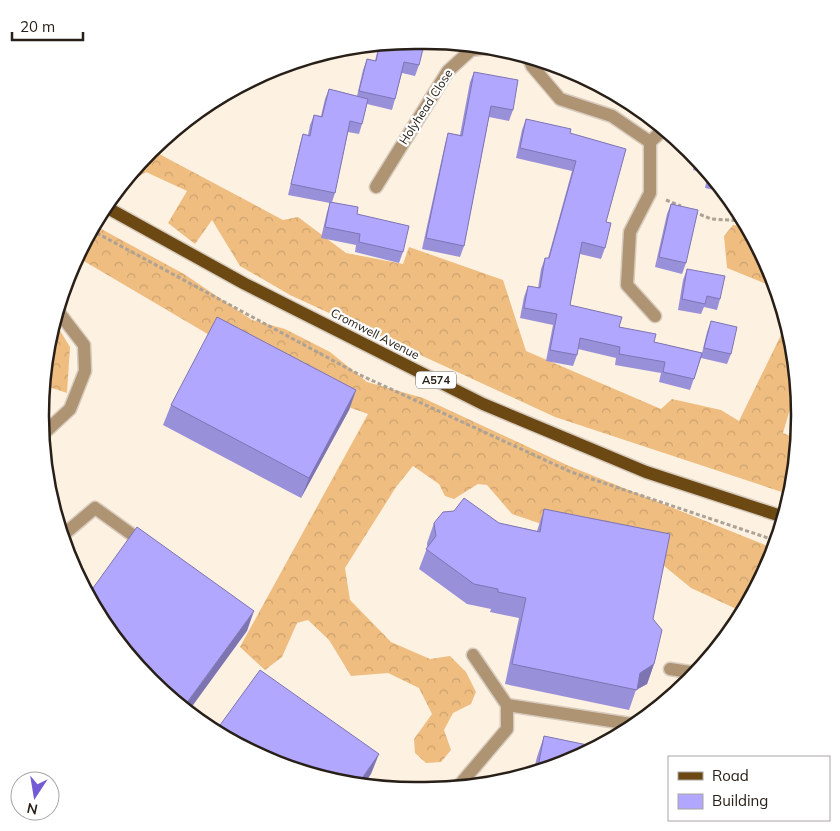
<svg xmlns="http://www.w3.org/2000/svg" width="840" height="831" viewBox="0 0 840 831" font-family="Mulish,sans-serif">
<defs>
<pattern id="forest-crowns" width="20" height="18" patternUnits="userSpaceOnUse" patternTransform="scale(1.25)"><rect width="20" height="18" fill="#efbd80"/><path d="M2 6a3 3 0 1 1 6 0M12 15a3 3 0 1 1 6 0" fill="none" stroke="#cda26e"/></pattern>
</defs>
<rect width="100%" height="100%" fill="#fdf1e2"/>
<!-- forest -->
<g fill="url(#forest-crowns)">
<path d="M153,147L161,155L283,220L298,217L346,253L403,264L409,247L503,280L526,351L661,409L672,399L721,410L739,421L781,335L774,287L727,268L724,236L733,225L747,226L771,272L793,342L797,385L783,433L798,439L791,495L555,417L290,295L240,266L212,220L195,244L168,223L187,191L146,172L117,190Z"/>
<path d="M94,225L184,274L252,320L285,329L330,352L367,382L423,398L569,466L775,549L772,559L743,612L691,588L663,565L512,514L487,485L478,484L454,499L445,496L439,484L413,466L396,487L345,568L350,600L391,642L430,659L450,656L466,672L476,692L471,704L453,713L444,730L451,750L441,762L426,763L415,753L414,739L432,714L419,688L388,673L351,676L329,640L308,620L297,623L282,657L265,670L240,647L368,414L306,392L77,257Z"/>
<path d="M54,321L70,347L67,393L43,385L47,343Z"/>
</g>
<g fill="none" stroke-linecap="round" stroke-linejoin="round">
<defs>
<g id="minor">
<path d="M528,56L532,66L560,99L612,116L650,142V193L630,232L627,285L655,316"/>
<path d="M650,142L664,129"/>
<path d="M376,187L448,71L471,50L493,47"/>
<path d="M42,435L70,409L85,371L84,345L57,310"/>
<path d="M62,536L95,508L145,544"/>
<path d="M670,669L696,673"/>
<path d="M507,705L637,725"/>
<path d="M457,788L507,729V705L473,655"/>
</g>
<path id="major" d="M104,206L245,284L483,404L646,472L784,517"/>
</defs>
<!-- minor casing -->
<use href="#minor" stroke="#d7cbbe" stroke-width="15"/>
<!-- major casing -->
<use href="#major" stroke="#d7cbbe" stroke-width="15"/>
<!-- path -->
<g stroke="#aca295" stroke-width="3" stroke-dasharray="4 2.5" stroke-linecap="butt">
<path d="M666,200L681,206"/>
<path d="M694,212L711,219L744,221"/>
<path d="M91,230L358,374L571,472L777,541"/>
</g>
<!-- minor -->
<use href="#minor" stroke="#af9474" stroke-width="12"/>
<!-- major -->
<use href="#major" stroke="#6c4812" stroke-width="12"/>
</g>
<!-- wall -->
<g fill="#9990da">
<path d="M416,40L419,65L415,76L402,73L395,99L392,110L367,104L362,124L359,134L348,132L335,193L332,202L357,214L403,252L399,263L355,252L356,245L321,238L327,212L330,203L288,195L300,144L303,134L308,135L310,125L314,115L321,116L325,99L329,89L357,96L363,70L367,59L375,61L379,44Z"/>
<path d="M558,66L568,68L569,69L558,67Z"/>
<path d="M474,72L513,110L509,121L489,117L464,246L460,257L422,249L445,144L448,133L460,135L470,82Z"/>
<path d="M526,119L570,133L606,222L605,248L601,259L580,254L570,305L654,342L702,353L707,332L711,321L731,354L727,364L701,358L690,390L659,382L661,373L615,365L616,358L578,349L577,355L573,366L546,361L553,325L520,318L524,297L528,286L538,288L541,269L545,258H548L572,171L516,158L522,130Z"/>
<path d="M696,157L724,192L705,188L708,174L693,170Z"/>
<path d="M671,204L686,263L682,274L655,267L667,214Z"/>
<path d="M687,269L720,299L717,310L704,307L701,314L678,310L683,280Z"/>
<path d="M356,390L349,410L301,498L163,425L171,405Z"/>
<path d="M544,509L653,619L654,664L647,684L636,690L629,710L505,684L519,618L490,612L491,609L467,604L419,569L427,548V543L434,523H499L537,531Z"/>
<path d="M544,736L568,762L533,773L537,757Z"/>
</g>
<!-- shaded-wall -->
<g fill="#7d75b2">
<path d="M356,390L349,410L301,498L309,478Z"/>
<path d="M254,611L247,631L188,712L183,708Z"/>
<path d="M654,664L647,684L636,690L640,673Z"/>
<path d="M379,754L371,774L363,786L357,785Z"/>
</g>
<!-- building -->
<g fill="#b2a7fe" stroke="#7d75b2">
<path d="M416,40L425,41L419,65L404,62L395,99L359,91L367,59L376,61L380,43Z"/>
<path d="M474,72L518,80L513,110L491,106L464,246L426,238L448,133L462,136Z"/>
<path d="M329,89L368,99L362,124L350,121L335,193L291,184L303,134L310,136L314,115L322,117Z"/>
<path d="M526,119L571,129L570,133L626,149L606,222L611,223L605,248L582,242L570,305L622,317L619,327L656,334L654,342L702,353L694,379L663,372L665,362L619,354L620,347L580,338L577,355L550,350L557,314L524,308L528,286L540,288L545,258H549L576,161L520,148Z"/>
<path d="M709,173L714,179L708,178Z"/>
<path d="M330,202L358,207L357,214L409,226L403,252L359,242L360,234L325,227Z"/>
<path d="M671,204L698,210L686,263L659,257Z"/>
<path d="M687,269L725,276L720,299L707,296L705,304L682,299Z"/>
<path d="M217,317L356,390L309,478L171,405Z"/>
<path d="M711,321L737,327L731,354L704,348Z"/>
<path d="M47,346V364L45,366Z"/>
<path d="M464,498L499,523L540,532L544,509L670,534L653,619L662,630L654,664L640,673L637,690L512,664L526,598L498,592V589L474,584L426,549L436,536L434,523L443,512L454,511Z"/>
<path d="M137,527L254,611L183,708L150,681L103,624L88,595Z"/>
<path d="M260,670L379,754L358,784L359,785L343,784L272,763L215,732Z"/>
<path d="M544,736L597,747L568,762L537,772Z"/>
</g>
<g text-anchor="middle" stroke-width="4.5" stroke-linejoin="round" paint-order="stroke">
<!-- shield labels -->
<rect fill="#fff" stroke="#68635d" stroke-width="1" x="416" y="371.5" width="40" height="17" rx="4"/>
<g font-size="11" font-weight="bold" fill="#282018">
<text x="436" y="384">A574</text>
</g>
<!-- street labels -->
<g font-size="12" fill="#282018" stroke="#fff">
<text transform="translate(426 107) rotate(-57)" y="4">Holyhead Close</text>
<text transform="translate(375 334) rotate(27)" y="4">Cromwell Avenue</text>
</g>
</g>
<!-- crop -->
<path d="M0 0H840V831H0ZM415 49H425A366 366 0 0 1 791 415V416A366 366 0 0 1 425 782H415A366 366 0 0 1 49 416V415A366 366 0 0 1 415 49Z" fill="#fff" fill-rule="evenodd"/>
<path fill="none" stroke="#282018" stroke-width="2.5" d="M415 49H425A366 366 0 0 1 791 415V416A366 366 0 0 1 425 782H415A366 366 0 0 1 49 416V415A366 366 0 0 1 415 49Z"/>
<!-- legend -->
<rect x="668" y="756" width="162" height="65" fill="#ffffff" stroke="#a9a6a3"/>
<rect x="678" y="772" width="25" height="8" fill="#6c4812" stroke="#a9a6a3"/>
<text x="712" y="781" font-size="15" fill="#282018">Road</text>
<rect x="678" y="794" width="25" height="15" fill="#b2a7fe" stroke="#a9a6a3"/>
<text x="712" y="806" font-size="15" fill="#282018">Building</text>
<!-- north arrow -->
<g transform="translate(35 796) rotate(192)"><circle r="24" fill="#ffffff" stroke="#a9a6a3"/>
<path d="M0-4L9 19L0 12L-9 19Z" fill="#745bd5"/>
<text y="-8" font-size="14" font-weight="bold" text-anchor="middle" fill="#282018">N</text>
</g>
<!-- scale -->
<path d="M12 32v8h71v-8" fill="none" stroke="#282018" stroke-width="2.5"/>
<text x="20" y="32" font-size="15" fill="#282018" stroke="#ffffff" stroke-width="4" paint-order="stroke">20 m</text>
</svg>
